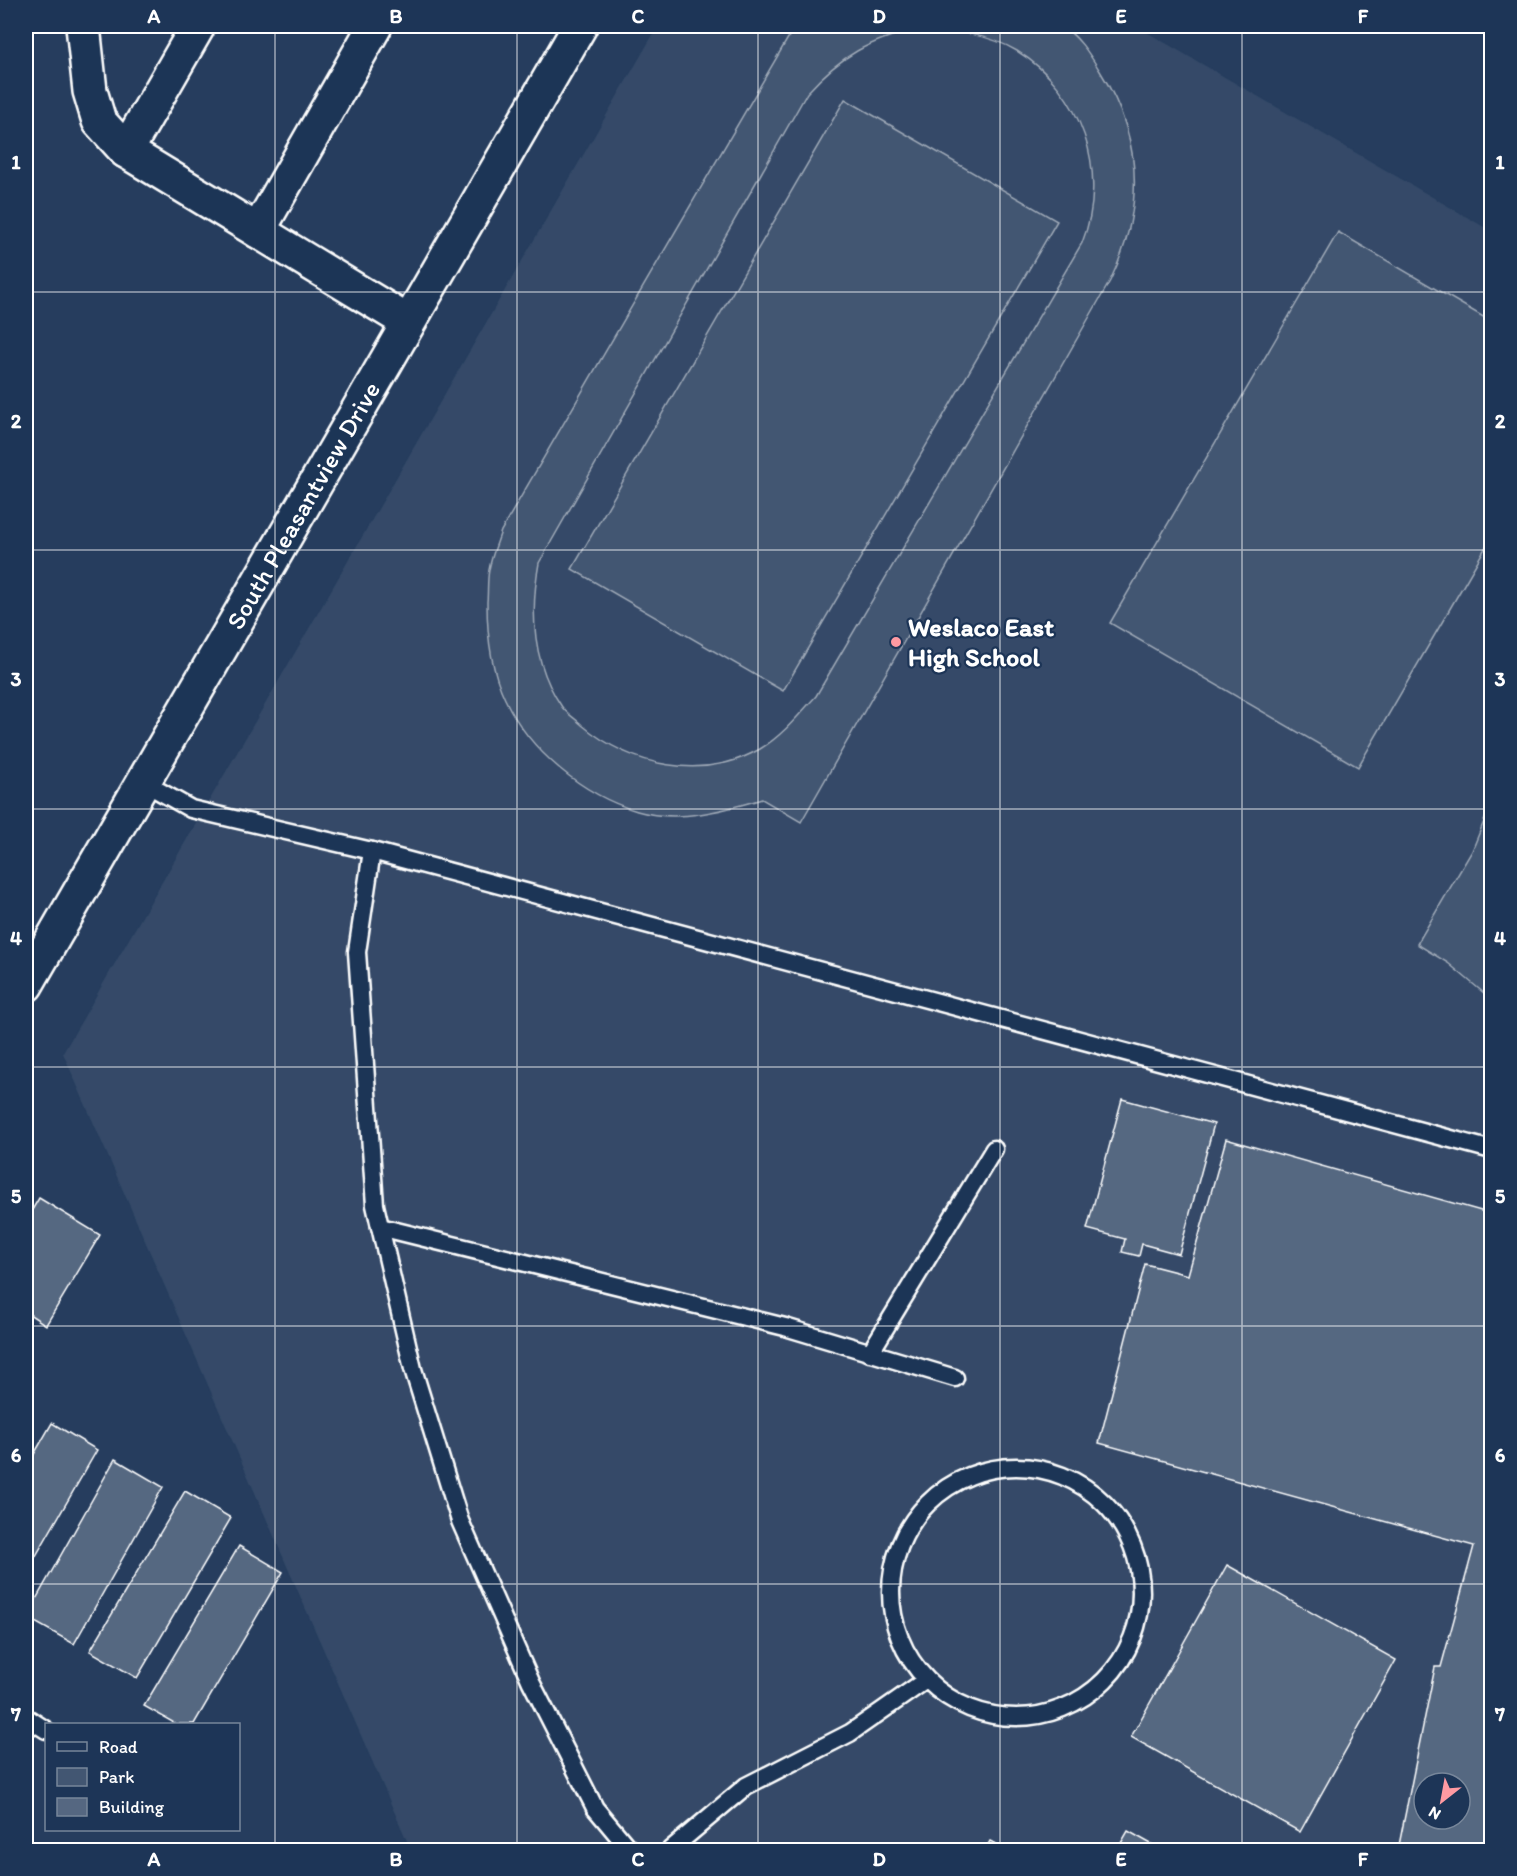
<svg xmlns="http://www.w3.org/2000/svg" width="1517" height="1876" viewBox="0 0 1517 1876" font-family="Itim,sans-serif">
<rect width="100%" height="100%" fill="#263d5e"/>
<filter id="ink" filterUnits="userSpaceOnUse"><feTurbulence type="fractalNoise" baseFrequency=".0167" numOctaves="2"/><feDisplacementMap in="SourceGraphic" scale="12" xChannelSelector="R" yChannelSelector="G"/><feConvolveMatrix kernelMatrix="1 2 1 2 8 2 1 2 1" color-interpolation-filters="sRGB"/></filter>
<g filter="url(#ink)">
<!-- built -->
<path fill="#344a68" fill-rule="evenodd" d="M658,26H1136L1491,231V1850H411L63,1053ZM1424,1783H1460V1819H1424Z"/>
<!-- green -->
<g fill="#425672" stroke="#a0aab8" stroke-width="1.5" fill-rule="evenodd">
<path d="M795,26H1061C1078,35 1090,55 1100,71C1143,139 1145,209 1110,281L801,822L762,799C722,811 678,823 637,811C583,795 529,751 505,699C491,670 487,634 487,602C488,591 487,580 489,570C491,557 497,544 501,531ZM919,28C952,30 989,34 1017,51C1082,91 1110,172 1082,243L816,696C799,715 782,736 760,749C702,782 631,766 582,725C576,719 567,714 562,707C532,664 530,612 539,563L807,93C842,54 869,41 919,28Z"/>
<path d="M845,99L1057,221L783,691L572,569Z"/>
<path d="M1338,232L1492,322L1491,538L1358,767L1110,623Z"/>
<path d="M1491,804V999L1448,963L1417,944L1472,851Z"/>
</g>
<!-- building -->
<g fill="#556781" stroke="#fff" stroke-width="1.5" fill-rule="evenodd">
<path d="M1122,1099L1214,1124L1179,1254L1142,1244L1139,1256L1122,1252L1125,1239L1087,1229Z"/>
<path d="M1226,1139L1492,1214V1850H1398L1435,1667H1441L1474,1546L1099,1443L1145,1264L1188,1275ZM1424,1783H1460V1819H1424Z"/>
<path d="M39,1198L100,1235L46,1325L26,1312V1220Z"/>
<path d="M52,1423L97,1450L26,1573V1468Z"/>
<path d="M115,1459L163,1487L74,1644L26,1617Z"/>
<path d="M185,1491L231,1518L137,1678L90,1651Z"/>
<path d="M239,1546L283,1572L194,1724H176L144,1706Z"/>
<path d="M1227,1565L1396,1660L1300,1832L1131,1737Z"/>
<path d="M1128,1831L1162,1850H1117Z"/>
<path d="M990,1841L1007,1850H985Z"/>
</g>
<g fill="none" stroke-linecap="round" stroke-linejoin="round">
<defs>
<g id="lane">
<path d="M143,782L191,809L372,851L1492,1150"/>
<path d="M372,851L357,952L375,1205L413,1369L460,1521L531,1682L595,1808L630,1850"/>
<path d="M380,1227L785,1327L955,1378"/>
<path d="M870,1353L994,1149"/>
<circle cx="1016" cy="1592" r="125"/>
<path d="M26,1717L46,1730"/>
<path d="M670,1850L746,1786L850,1733L926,1680"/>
</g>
<g id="street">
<path d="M83,26L90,91L99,121L126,151L408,322"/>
<path d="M126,151L198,26"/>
<path d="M258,231L375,26"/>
</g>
<g id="secondary">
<path id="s1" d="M26,985L580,26"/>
</g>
</defs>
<!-- lane casing -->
<use href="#lane" stroke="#fff" stroke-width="21"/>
<!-- street casing -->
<use href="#street" stroke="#fff" stroke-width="38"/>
<!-- secondary casing -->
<use href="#secondary" stroke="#fff" stroke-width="38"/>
<!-- lane -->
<use href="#lane" stroke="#1d3557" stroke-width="16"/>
<!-- street -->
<use href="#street" stroke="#1d3557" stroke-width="33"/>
<!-- secondary -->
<use href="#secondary" stroke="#1d3557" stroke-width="33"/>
</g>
</g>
<!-- grid -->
<path fill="none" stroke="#fff" stroke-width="1.5" stroke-opacity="0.55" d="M275,26V1850M517,26V1850M758,26V1850M1000,26V1850M1242,26V1850M26,292H1492M26,550H1492M26,809H1492M26,1067H1492M26,1326H1492M26,1584H1492"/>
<!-- markers -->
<circle fill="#ff9aa2" stroke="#1d3557" stroke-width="2" cx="896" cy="642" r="6"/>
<g text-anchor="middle" stroke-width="4.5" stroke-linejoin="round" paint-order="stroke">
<!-- street labels -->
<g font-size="26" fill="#fff" stroke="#1d3557">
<text dy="9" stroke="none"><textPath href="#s1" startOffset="554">South Pleasantview Drive</textPath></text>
</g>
<!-- poi labels -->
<g font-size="26" font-weight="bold" fill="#fff" stroke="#1d3557" text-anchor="start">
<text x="908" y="636">Weslaco East<tspan x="908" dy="30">High School</tspan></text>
</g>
</g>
<!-- margin -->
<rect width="1517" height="1876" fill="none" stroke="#1d3557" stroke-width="66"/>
<!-- legend -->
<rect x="45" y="1723" width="195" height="108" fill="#1d3557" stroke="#77869a" stroke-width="1.5"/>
<rect x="57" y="1742" width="30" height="9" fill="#1d3557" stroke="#77869a" stroke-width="1.5"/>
<text x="99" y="1753" font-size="18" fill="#ffffff">Road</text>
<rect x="57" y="1768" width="30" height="18" fill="#425672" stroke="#77869a" stroke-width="1.5"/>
<text x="99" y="1783" font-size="18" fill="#ffffff">Park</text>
<rect x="57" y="1798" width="30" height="18" fill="#556781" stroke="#77869a" stroke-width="1.5"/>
<text x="99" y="1813" font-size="18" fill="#ffffff">Building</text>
<!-- north arrow -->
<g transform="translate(1442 1801) rotate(211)"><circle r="28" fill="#1d3557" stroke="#77869a" stroke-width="1.5"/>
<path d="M0-4.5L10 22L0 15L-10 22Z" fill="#ff9aa2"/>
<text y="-9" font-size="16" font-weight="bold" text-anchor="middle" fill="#ffffff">N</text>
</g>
<rect x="33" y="33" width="1451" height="1810" fill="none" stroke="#fff" stroke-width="2"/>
<g font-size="20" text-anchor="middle" font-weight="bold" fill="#fff">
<text x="154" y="23">A</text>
<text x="396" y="23">B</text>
<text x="638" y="23">C</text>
<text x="879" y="23">D</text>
<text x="1121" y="23">E</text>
<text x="1363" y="23">F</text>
<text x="16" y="169">1</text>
<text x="1500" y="169">1</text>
<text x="16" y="428">2</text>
<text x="1500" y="428">2</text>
<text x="16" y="686">3</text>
<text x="1500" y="686">3</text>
<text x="16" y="945">4</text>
<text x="1500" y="945">4</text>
<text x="16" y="1203">5</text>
<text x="1500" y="1203">5</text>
<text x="16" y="1462">6</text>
<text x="1500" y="1462">6</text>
<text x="16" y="1721">7</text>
<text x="1500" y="1721">7</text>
<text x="154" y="1866">A</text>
<text x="396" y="1866">B</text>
<text x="638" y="1866">C</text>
<text x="879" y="1866">D</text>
<text x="1121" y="1866">E</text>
<text x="1363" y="1866">F</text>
</g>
</svg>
